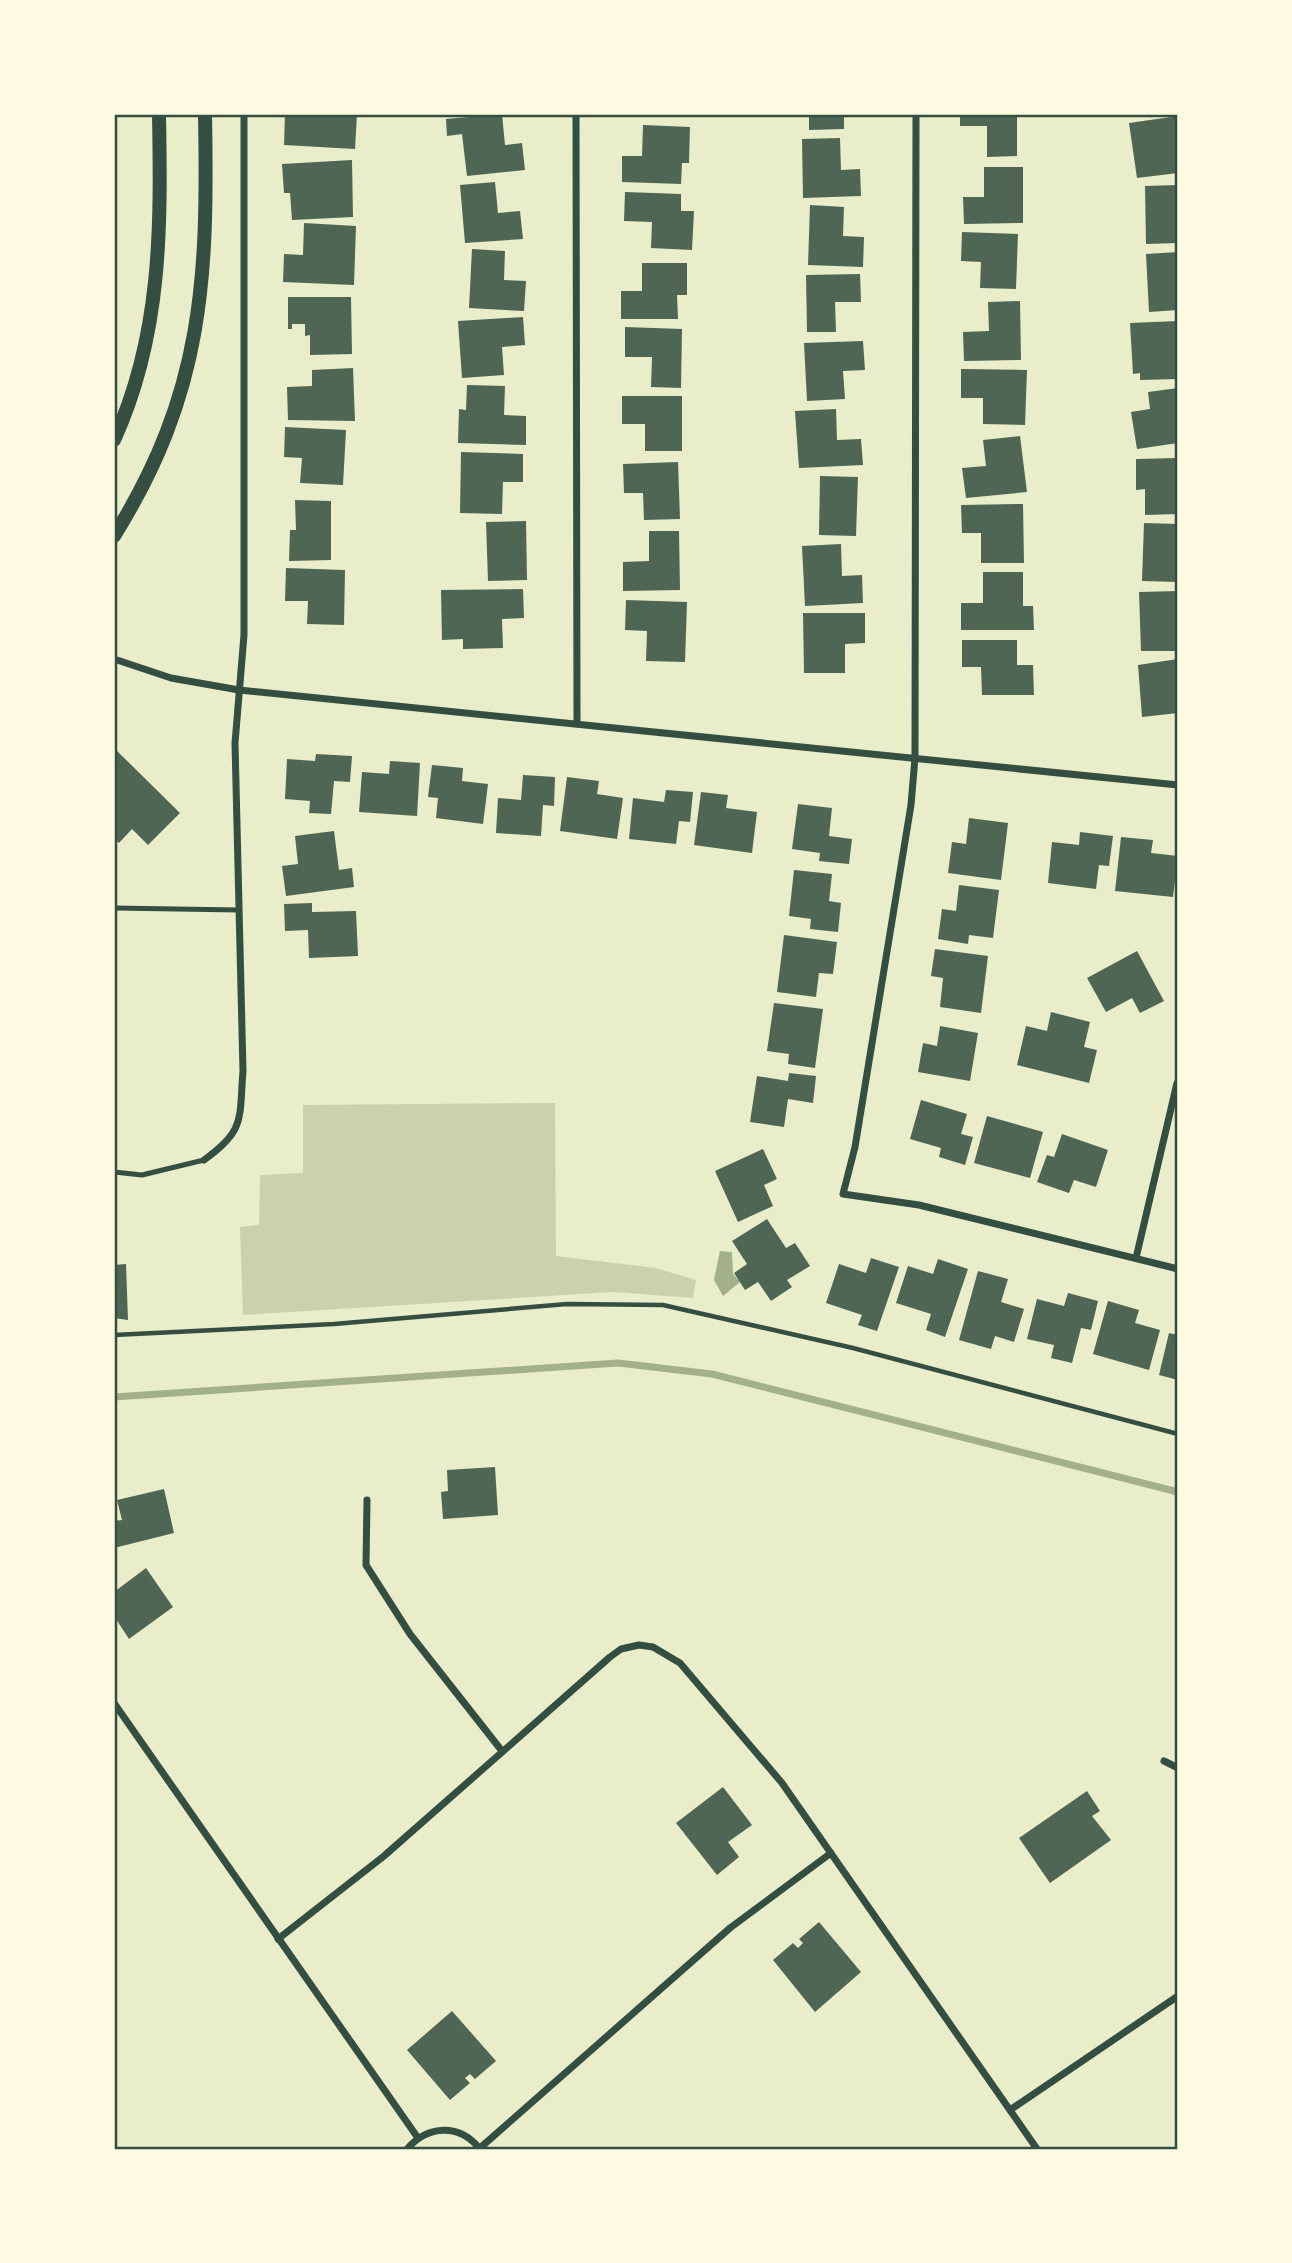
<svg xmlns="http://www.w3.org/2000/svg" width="1292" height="2263" viewBox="0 0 1292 2263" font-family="'Roboto Condensed',sans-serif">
<rect width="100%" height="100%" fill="#e9edc9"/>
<!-- green -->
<path fill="#cad2ad" d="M555,1103L556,1256L656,1268L696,1280L693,1298L614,1292L243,1315L240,1227L259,1225L260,1175L303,1173V1105Z"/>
<!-- water -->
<path fill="#a3b18a" d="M720,1251L732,1252L733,1274L740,1282L723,1296L714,1280Z"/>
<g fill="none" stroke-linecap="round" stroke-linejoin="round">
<!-- stream -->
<path stroke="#a3b18a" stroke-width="7" d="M114,1397L618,1363L712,1374L1178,1492"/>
</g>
<!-- building -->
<g fill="#4f6655">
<path d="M285,114H357L355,149L284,145Z"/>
<path d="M502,114L505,145L522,143L525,170L467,176L462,134L447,136L446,119Z"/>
<path d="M809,114H844V129L809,130Z"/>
<path d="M960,114H1017V156L987,157V126H960Z"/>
<path d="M1178,116V173L1137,178L1129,123Z"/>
<path d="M643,125L690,127L689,163H682L681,184L622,182V156H642Z"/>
<path d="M840,138L841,170L860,169L861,196L803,198L802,139Z"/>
<path d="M352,160L353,217L292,220L290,193H284L282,164Z"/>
<path d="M984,167H1023V223L964,224L963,197H984Z"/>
<path d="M495,182L498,213L520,211L523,239L465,243L460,185Z"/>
<path d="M1178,185V243L1146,244L1145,186Z"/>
<path d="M625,192L681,194V211H694L692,250L651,248L652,222L624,221Z"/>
<path d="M810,205L844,207L843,236L864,237L863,267L808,265Z"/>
<path d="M304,223L356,226L354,285L283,282L284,254L303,255Z"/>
<path d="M962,232L1018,234L1016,289L980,288L981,262L961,261Z"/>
<path d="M472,249L505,251L504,280L526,281L524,311L469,308Z"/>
<path d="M1178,252V310L1149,312L1146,254Z"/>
<path d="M642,263H687V295H677L678,319H621V291H642Z"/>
<path d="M860,274L861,302H835L836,332H807L806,275Z"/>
<path d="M288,297H351L352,354L310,355V335L305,336V324H292V329H288Z"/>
<path d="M1020,301L1021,360L964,361L963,332L989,331L988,302Z"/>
<path d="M523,317L525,345L502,347L504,375L462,378L458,321Z"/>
<path d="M1178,321V379L1140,380V373L1133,374L1130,323Z"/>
<path d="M625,327L682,329L681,388L651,387L652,357H625Z"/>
<path d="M863,341L865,370L843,371L845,399L807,401L804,343Z"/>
<path d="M353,368L355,421L288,420L287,387L312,386V370Z"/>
<path d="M961,369L1027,370L1025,425L983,424V398H961Z"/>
<path d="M467,385L505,386L504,415L526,416V445L458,443L459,409L466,410Z"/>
<path d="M1178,388V443L1137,449L1131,412L1150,409L1148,392Z"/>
<path d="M622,396H682V451H645V424H622Z"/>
<path d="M836,409L837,440L861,439L863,465L799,468L795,411Z"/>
<path d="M285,427L346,430L343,485L300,483L302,458L284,457Z"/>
<path d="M1020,436L1027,492L966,498L962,468L986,466L983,440Z"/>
<path d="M461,452L523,454V482H503L502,514L460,513Z"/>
<path d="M1177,458L1178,514L1145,515V489L1136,490V459Z"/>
<path d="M678,462L680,519L644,520L643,493H624L623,464Z"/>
<path d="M820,476L858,477L856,536L819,535Z"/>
<path d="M295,500L331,501V560L289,561L290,530H296Z"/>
<path d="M1023,504L1024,563H981V533H962L961,505Z"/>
<path d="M526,521L527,580L488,581L486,522Z"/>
<path d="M1144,523L1178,524V582L1142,581Z"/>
<path d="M649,531H679L680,590L623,591V562L649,561Z"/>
<path d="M841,544L842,576L862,575L863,603L805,606L802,546Z"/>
<path d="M286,568L345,570L344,625L307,624L308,601H285Z"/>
<path d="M983,572H1023V606H1033L1034,630H961V603H983Z"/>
<path d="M523,589L524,618L502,619L503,648L463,649V639L442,640L441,590Z"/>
<path d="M1178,591V651H1141L1139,592Z"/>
<path d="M626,600L687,602L685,662L646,661L647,631L625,630Z"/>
<path d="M803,613H865V643L845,644V673H804Z"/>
<path d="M962,640H1017V665H1033L1034,695H982L981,667H962Z"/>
<path d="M1178,659V713L1142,717L1138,665Z"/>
<path d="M114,748L180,813L148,845L132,829L119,843L114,838Z"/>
<path d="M316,754L352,756L350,782L334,781L331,814L309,813L310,801L285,799L287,759L315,761Z"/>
<path d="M390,761L420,763L417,816L359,812L362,772L389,774Z"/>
<path d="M432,765L463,768L462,781L488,784L483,824L436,818L438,798L428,797Z"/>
<path d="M523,775L555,777L554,806L543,805L541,836L496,833L498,798L521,800Z"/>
<path d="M567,777L599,781L597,794L623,798L617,839L560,831Z"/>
<path d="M666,790L693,792L690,822L679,821L676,844L629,839L633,798L664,802Z"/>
<path d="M701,792L728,795L726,808L757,812L752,853L694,845Z"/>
<path d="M798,804L832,808L829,836L852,839L849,864L819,861L820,853L792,849Z"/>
<path d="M969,818L1008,823L1001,880L948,873L952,842L966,844Z"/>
<path d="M334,831L339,870L352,868L354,887L286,896L282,866L298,864L295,836Z"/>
<path d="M1080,832L1113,836L1109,866L1099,865L1096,889L1048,883L1052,842L1079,845Z"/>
<path d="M1121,837L1153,840L1151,853L1178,856L1173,897L1115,891Z"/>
<path d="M794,870L832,874L829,901L841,903L838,932L810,929L811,919L789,916Z"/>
<path d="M959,885L999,890L993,938L969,935L968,944L938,939L942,909L956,911Z"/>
<path d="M312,903V912L356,911L358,956L309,958L308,930L285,931L284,904Z"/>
<path d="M784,935L837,942L833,974L819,973L816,997L777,992Z"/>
<path d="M935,949L988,956L981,1013L940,1007L943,978L931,976Z"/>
<path d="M1137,951L1164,1001L1140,1013L1132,998L1106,1012L1087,978Z"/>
<path d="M774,1003L823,1009L815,1068L788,1064L789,1054L767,1051Z"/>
<path d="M1051,1012L1090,1022L1084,1047L1097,1050L1089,1083L1017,1065L1026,1026L1047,1031Z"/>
<path d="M940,1026L978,1033L970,1081L918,1072L923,1043L937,1046Z"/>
<path d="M789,1073L816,1076L813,1103L788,1099L784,1127L750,1122L757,1076L788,1081Z"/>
<path d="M921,1100L967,1114L961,1134L973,1137L965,1165L939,1157L941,1148L910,1139Z"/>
<path d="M987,1116L1043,1132L1030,1178L974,1163Z"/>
<path d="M1062,1134L1108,1150L1096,1187L1074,1180L1069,1193L1037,1182L1047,1155L1054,1157Z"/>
<path d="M763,1149L777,1179L764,1185L773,1206L738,1222L715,1171Z"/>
<path d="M767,1219L786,1248L795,1243L810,1266L787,1280L792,1287L771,1301L758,1282L745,1290L734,1273L747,1264L732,1241Z"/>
<path d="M871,1258L899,1267L877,1331L858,1325L862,1315L826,1303L839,1264L866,1273Z"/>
<path d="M938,1259L968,1269L945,1337L926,1330L931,1314L896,1303L908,1266L933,1274Z"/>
<path d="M126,1264L128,1320L114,1318V1265Z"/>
<path d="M978,1271L1008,1279L1001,1302L1024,1309L1014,1342L995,1336L991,1349L959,1340Z"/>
<path d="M1068,1293L1098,1301L1091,1330L1081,1328L1072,1363L1051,1358L1054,1345L1027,1339L1037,1299L1064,1306Z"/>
<path d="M1108,1301L1139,1310L1135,1323L1160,1330L1149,1370L1093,1354Z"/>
<path d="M1169,1333L1178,1335V1380L1159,1375Z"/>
<path d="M495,1467L498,1515L443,1519L441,1492L448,1491L447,1470Z"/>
<path d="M164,1489L174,1533L114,1548V1521L122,1520L117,1500Z"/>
<path d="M146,1568L173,1607L129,1639L114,1616L116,1608L114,1592Z"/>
<path d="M723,1787L752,1825L728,1842L739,1857L717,1875L676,1823Z"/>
<path d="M1087,1791L1100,1811L1092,1816L1111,1840L1050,1883L1019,1838Z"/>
<path d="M819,1922L861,1972L815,2012L773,1960L793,1943L798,1948L803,1943L799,1939Z"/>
<path d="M452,2011L496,2061L475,2079L470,2074L465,2078L470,2083L450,2100L407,2050Z"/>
</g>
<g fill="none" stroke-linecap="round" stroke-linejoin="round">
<!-- path -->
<path stroke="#344e41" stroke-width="4.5" d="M114,1335L334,1324L567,1304L663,1305L853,1348L1178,1434"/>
<!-- service -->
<g stroke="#344e41" stroke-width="5">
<path d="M114,908L239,910"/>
<path d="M114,1172L142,1175L204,1160"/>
</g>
<!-- minor -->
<g stroke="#344e41" stroke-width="7">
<path d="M576,114L577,723"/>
<path d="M916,114L915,758L911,805L855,1147L843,1194L919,1205L1178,1269"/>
<path d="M114,659L171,678L239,690L1178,785"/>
<path d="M204,1160C246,1130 239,1119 243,1071L235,743L244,635V114"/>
<path d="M1136,1258L1177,1083"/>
<path d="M367,1500L366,1565L410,1634L502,1751"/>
<path d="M114,1703L418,2138"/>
<path d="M1164,1761L1178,1768"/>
<path d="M278,1939L384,1856L610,1657L621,1649L639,1645L653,1647L680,1663L782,1783L1037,2149"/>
<path d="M1010,2110L1178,1996"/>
<path d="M480,2148L730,1928L831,1853"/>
<path d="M407,2149C428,2125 459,2123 480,2149"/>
</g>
<!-- secondary -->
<g stroke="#344e41" stroke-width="14">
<path d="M114,440C162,335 161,227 159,114"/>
<path d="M114,536C204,392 208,278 205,114"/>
</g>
</g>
<!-- border -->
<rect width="1292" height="2263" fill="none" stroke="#fefae0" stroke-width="231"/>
<rect x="116" y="116" width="1060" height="2032" fill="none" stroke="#344e41" stroke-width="2.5"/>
</svg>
